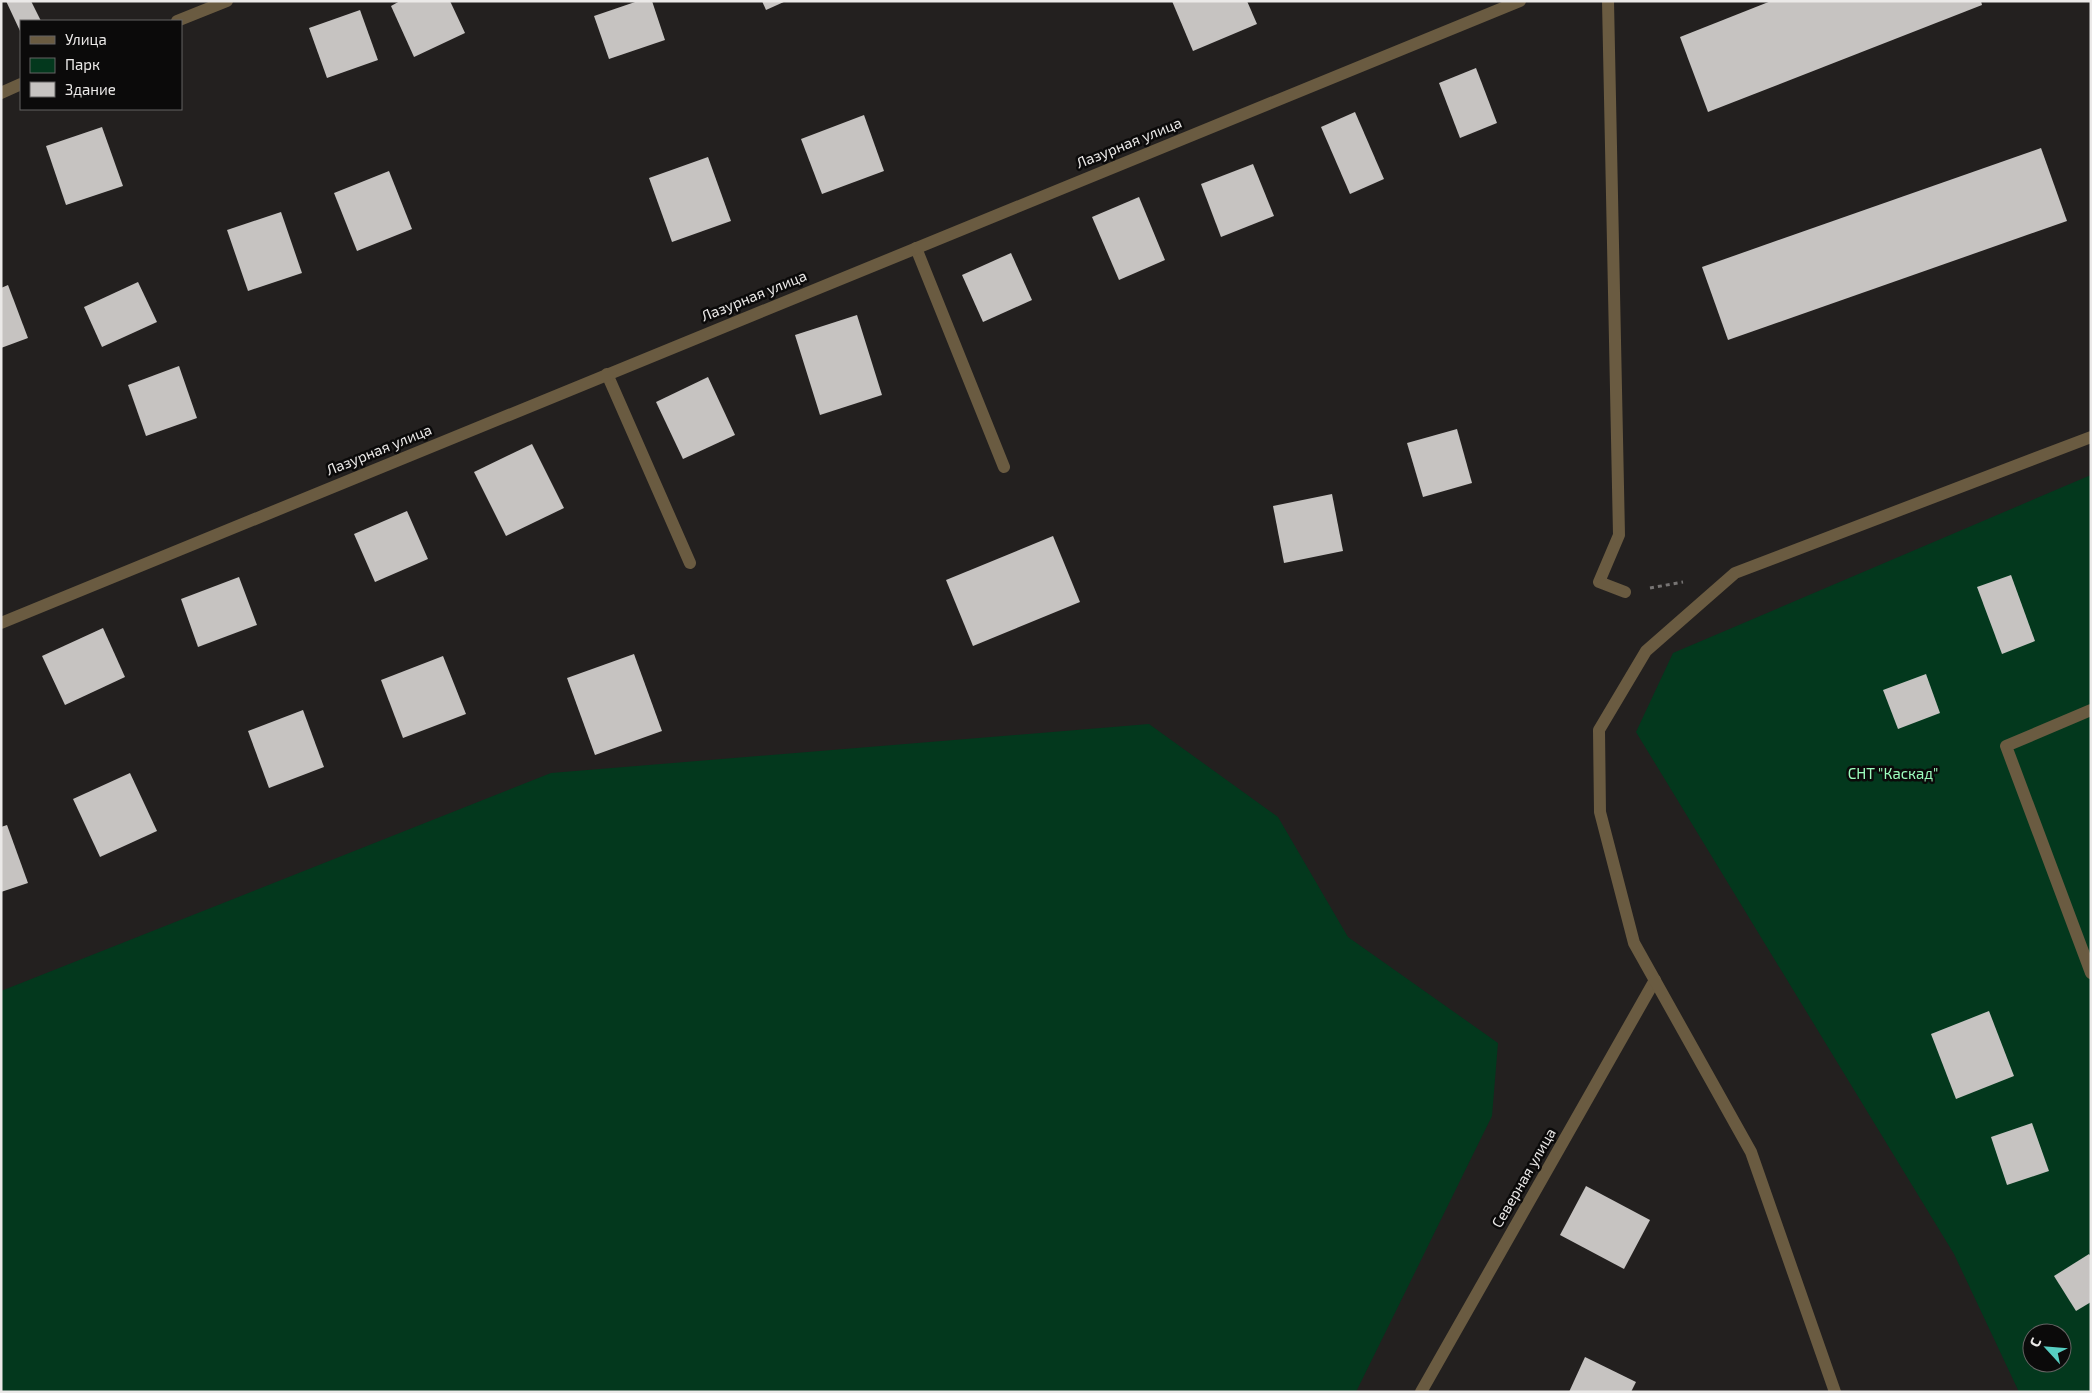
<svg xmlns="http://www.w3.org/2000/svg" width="2092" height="1393" viewBox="0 0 2092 1393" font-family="'Exo 2',sans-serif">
<rect width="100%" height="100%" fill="#23201f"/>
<!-- green -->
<g fill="#03381d" fill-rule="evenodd">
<path d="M2091,475V1392H2019L1954,1254L1636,732L1673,653ZM2032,1333H2062V1363H2032Z"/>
<path d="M1149,724L1278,817L1348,937L1498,1043L1492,1116L1356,1392H1V991L551,773Z"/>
</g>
<!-- building -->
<g fill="#c6c3c1">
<path d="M6,1H31L41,21H21V33Z"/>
<path d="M400,1H450L465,33L414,57L391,6Z"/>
<path d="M638,1H652L665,40L609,59L594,16Z"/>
<path d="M762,1H786L766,10Z"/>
<path d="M1172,1H1247L1257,24L1193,51Z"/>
<path d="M1771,1H1981L1982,5L1708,112L1680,37Z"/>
<path d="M360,10L378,60L327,78L309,28Z"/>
<path d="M1476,68L1497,123L1460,138L1439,83Z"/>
<path d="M1355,112L1384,179L1350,194L1321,127Z"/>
<path d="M864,115L884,171L822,194L801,139Z"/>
<path d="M102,127L123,186L66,205L46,146Z"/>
<path d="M2041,148L2067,221L1728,340L1702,267Z"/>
<path d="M708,157L731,221L672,242L649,178Z"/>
<path d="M1253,164L1274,216L1221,237L1201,184Z"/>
<path d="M389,171L412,229L357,251L334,193Z"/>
<path d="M1139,197L1165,260L1119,280L1092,217Z"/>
<path d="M281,212L302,273L248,291L227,230Z"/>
<path d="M1011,253L1032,300L983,322L962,275Z"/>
<path d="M138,282L157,322L102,347L84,307Z"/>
<path d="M8,285L28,338L1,348V288Z"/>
<path d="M857,315L882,395L820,415L795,335Z"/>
<path d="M179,366L197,418L146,436L128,385Z"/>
<path d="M708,377L735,435L683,459L656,402Z"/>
<path d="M1457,429L1472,483L1423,497L1407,443Z"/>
<path d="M532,444L564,508L506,536L474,472Z"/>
<path d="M1332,494L1343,551L1284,563L1273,506Z"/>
<path d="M407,511L428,559L375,582L354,534Z"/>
<path d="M1053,536L1080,602L973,646L946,580Z"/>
<path d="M2011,575L2035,641L2002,654L1977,587Z"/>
<path d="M239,577L257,625L198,647L181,599Z"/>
<path d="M103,628L125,677L65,705L42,656Z"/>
<path d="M634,654L662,731L595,755L567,678Z"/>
<path d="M443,656L466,714L403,738L381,680Z"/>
<path d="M1926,674L1940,713L1898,729L1883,690Z"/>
<path d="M303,710L324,767L269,788L248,731Z"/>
<path d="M130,773L157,831L100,857L73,799Z"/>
<path d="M7,825L28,883L1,892V827Z"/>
<path d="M1989,1011L2014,1076L1956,1099L1931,1034Z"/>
<path d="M2032,1123L2049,1171L2007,1185L1991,1137Z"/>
<path d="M1586,1186L1650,1220L1624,1269L1560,1235Z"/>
<path d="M2089,1254L2091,1257V1302L2076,1311L2054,1276Z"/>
<path d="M1585,1357L1636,1382L1631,1392H1569Z"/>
</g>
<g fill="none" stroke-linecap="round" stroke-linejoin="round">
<!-- path -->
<path stroke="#777473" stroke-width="3" stroke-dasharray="4 4" stroke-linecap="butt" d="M1650,588L1683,582"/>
<!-- minor -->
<g stroke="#6a5b41" stroke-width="12">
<path d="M1608,1L1619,535L1599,582L1625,592"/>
<path d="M177,21L227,1"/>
<path d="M1,93L21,84"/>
<path d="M916,248L1004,467"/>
<path d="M607,374L690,563"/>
<path d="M1,623L1520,1"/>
<path d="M2091,710L2006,746L2091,973"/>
<path d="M1421,1392L1655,980"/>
<path d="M1835,1392L1751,1152L1634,943L1600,812L1599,730L1646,651L1735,573L2091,437"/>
</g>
</g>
<g text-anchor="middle" stroke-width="5" stroke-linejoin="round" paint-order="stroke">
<!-- street labels -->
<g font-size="15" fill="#ebe9e8" stroke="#0b0a0a">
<text transform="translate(1129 143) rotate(-22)" y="5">Лазурная улица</text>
<text transform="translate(754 296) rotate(-22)" y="5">Лазурная улица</text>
<text transform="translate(379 450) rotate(-22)" y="5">Лазурная улица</text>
<text transform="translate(1524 1178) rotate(-60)" y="5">Северная улица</text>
</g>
<!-- park labels -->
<g font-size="15" fill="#9cfdbd" stroke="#0b0a0a">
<text x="1893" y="779">СНТ "Каскад"</text>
</g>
</g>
<!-- border -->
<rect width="2092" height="1393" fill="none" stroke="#ebe9e8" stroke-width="5"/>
<!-- legend -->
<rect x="20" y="20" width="162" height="90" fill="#0b0a0a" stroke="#656363"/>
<rect x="30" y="36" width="25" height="8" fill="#6a5b41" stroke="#656363"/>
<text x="65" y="45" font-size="15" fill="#ebe9e8">Улица</text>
<rect x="30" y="58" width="25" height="15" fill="#03381d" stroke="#656363"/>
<text x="65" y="70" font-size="15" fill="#ebe9e8">Парк</text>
<rect x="30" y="82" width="25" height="15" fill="#c6c3c1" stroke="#656363"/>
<text x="65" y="95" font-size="15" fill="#ebe9e8">Здание</text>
<!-- north arrow -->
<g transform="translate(2047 1348) rotate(296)"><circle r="24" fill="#0b0a0a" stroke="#656363"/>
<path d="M0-4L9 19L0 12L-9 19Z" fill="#57cec2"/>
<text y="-8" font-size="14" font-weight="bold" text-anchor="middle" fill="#ebe9e8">С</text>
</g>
</svg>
